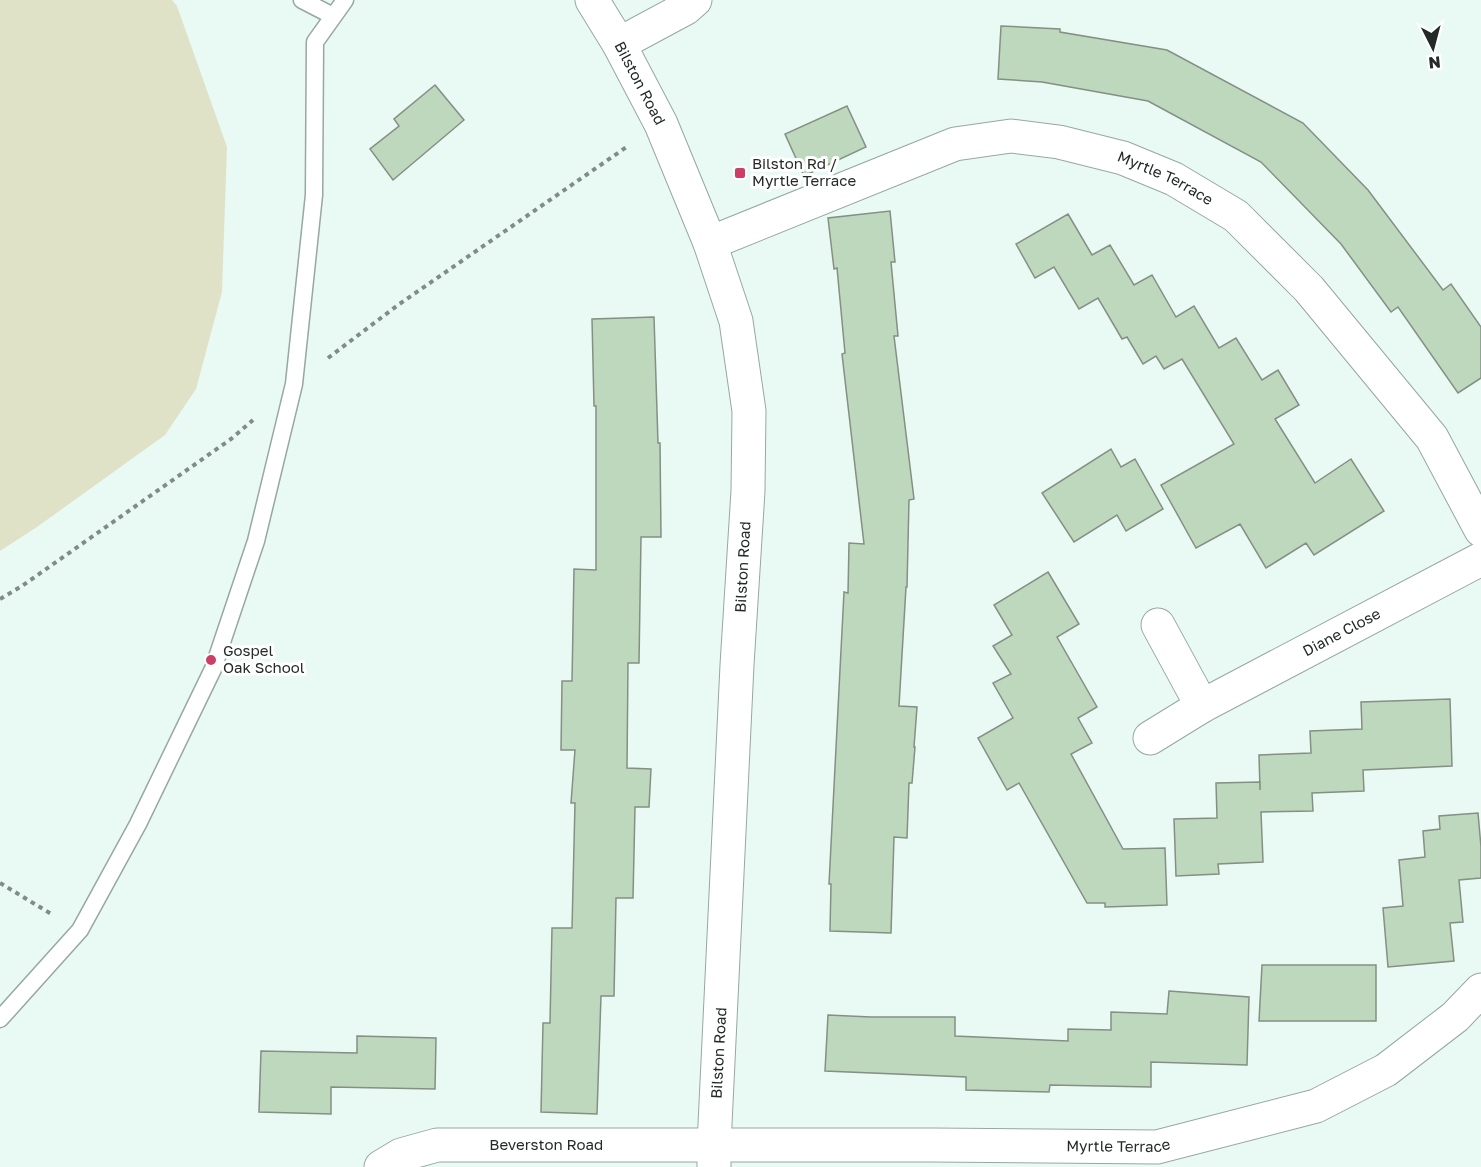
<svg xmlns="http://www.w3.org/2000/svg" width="1481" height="1167" viewBox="0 0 1481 1167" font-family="'Golos Text',sans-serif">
<rect width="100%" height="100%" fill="#e9faf5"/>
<!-- green -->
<path fill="#e0e2c7" d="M0,0H172L177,6L227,147L222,292L196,389L165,435L37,527L0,551Z"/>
<!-- building -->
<g fill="#bed8bd" stroke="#858f84" stroke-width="1.5">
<path d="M1001,26L1060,29V32L1167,50L1303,123L1368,190L1443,290L1451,284L1481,327V378L1458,393L1398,307L1391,312L1341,244L1261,162L1148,101L1042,82L998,79Z"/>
<path d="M435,85L464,120L393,180L370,149L399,126L394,119Z"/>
<path d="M847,106L866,147L804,176L785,134Z"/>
<path d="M890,211L895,262H891L898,336H894L914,499L909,500L907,587H906L899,706L917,707L914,747H915L912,783H909L907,838L894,837L891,933L830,931L831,884H829L844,592L848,593L849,543L864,544L842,354L845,353L837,268L834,269L828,218Z"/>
<path d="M1068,214L1092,255L1110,245L1134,285L1152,275L1176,317L1194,306L1219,348L1236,338L1262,380L1278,370L1299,405L1275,419L1315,483L1351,459L1384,511L1314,555L1306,543L1266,568L1240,524L1196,548L1161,485L1234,444L1182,359L1164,369L1156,356L1143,364L1127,337L1122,339L1098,298L1079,309L1054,267L1035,278L1016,244Z"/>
<path d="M654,317L658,443H660L661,537H641L639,663H628L627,768L651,769L649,807H635L633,898H616L614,996H601L597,1114L541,1112L543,1023H550L552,928H572L575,803H571L575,750H561L562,681H572L574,569L596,570V406H594L592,319Z"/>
<path d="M1111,449L1121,467L1135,459L1163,509L1126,531L1117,515L1074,542L1042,493Z"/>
<path d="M1048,572L1079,624L1057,637L1097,707L1078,718L1092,743L1071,754L1123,849L1165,848L1167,905L1105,907V903H1087L1019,783L1007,790L978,738L1013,718L993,683L1011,674L993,646L1012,635L994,605Z"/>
<path d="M1450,699L1452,766L1363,770L1364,791L1312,793L1313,811L1261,812L1263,862L1218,864L1219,874L1176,876L1174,819L1217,818L1216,783L1260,782V790L1259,755L1311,753L1310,731L1362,729L1361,702Z"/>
<path d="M1478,813L1481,847V878L1459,880L1463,922L1450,923L1454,961L1388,967L1383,908L1403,906L1399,860L1425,857L1423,831L1440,829L1439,816Z"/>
<path d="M1262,965H1376V1021H1259Z"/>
<path d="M1169,991L1249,997L1247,1065L1151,1062V1087L1050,1085L1049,1092L966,1090V1077L825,1071L828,1015L871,1017H955V1036L1068,1041V1029L1111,1030V1012L1167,1014Z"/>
<path d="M357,1036L436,1038L435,1089L331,1087V1114L259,1112L261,1051L357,1053Z"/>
</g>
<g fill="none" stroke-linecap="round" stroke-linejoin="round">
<defs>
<g id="lane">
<path d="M302,0L333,16"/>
<path d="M0,1019L80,930L138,824L213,669L256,541L294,384L314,195L315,42L345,0"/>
</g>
<g id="street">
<path d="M619,44L686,8L695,0"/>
<path id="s1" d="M710,243L955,144L1011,136L1059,142L1123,158L1174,179L1236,216L1309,289L1432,438L1481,530"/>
<path d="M1158,625L1202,706"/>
<path id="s2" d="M1150,738L1202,706L1481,559"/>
<path id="s3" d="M381,1167L401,1155L437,1145H933L1157,1147L1316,1106L1386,1070L1455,1017L1481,990"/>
</g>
<g id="primary">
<path id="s4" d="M592,0L619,44L661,124L710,243L736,321L749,411L748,491L737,665L714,1145V1167"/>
</g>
</defs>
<!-- lane casing -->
<use href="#lane" stroke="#97a7a3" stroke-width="19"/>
<!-- street casing -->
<use href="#street" stroke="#97a7a3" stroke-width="35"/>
<!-- primary casing -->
<use href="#primary" stroke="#97a7a3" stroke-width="35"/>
<!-- path -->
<g stroke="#808c88" stroke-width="4" stroke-dasharray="4.5 4.5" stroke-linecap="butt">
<path d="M328,358L398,305L628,146"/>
<path d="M0,599L22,586L231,439L253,420"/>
<path d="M0,883L53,915"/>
</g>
<!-- lane -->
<use href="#lane" stroke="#fff" stroke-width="16"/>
<!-- street -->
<use href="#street" stroke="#fff" stroke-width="33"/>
<!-- primary -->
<use href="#primary" stroke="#fff" stroke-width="33"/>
</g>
<!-- markers -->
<g fill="#cc3e67" stroke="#fff" stroke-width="2">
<rect x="734" y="167" width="12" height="12" rx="3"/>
<circle cx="211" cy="660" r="6"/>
</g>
<g text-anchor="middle" stroke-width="6" stroke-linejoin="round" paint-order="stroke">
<!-- street labels -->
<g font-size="15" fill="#232a28" stroke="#fff">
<text dy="5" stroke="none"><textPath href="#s4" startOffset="96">Bilston Road</textPath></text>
<text dy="5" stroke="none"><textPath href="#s1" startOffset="482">Myrtle Terrace</textPath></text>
<text transform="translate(743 567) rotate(-87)" y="5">Bilston Road</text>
<text dy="5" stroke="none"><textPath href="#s2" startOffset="219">Diane Close</textPath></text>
<text transform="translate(719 1053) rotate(-87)" y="5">Bilston Road</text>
<text dy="5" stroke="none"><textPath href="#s3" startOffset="742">Myrtle Terrace</textPath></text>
<text dy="5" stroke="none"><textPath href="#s3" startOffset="170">Beverston Road</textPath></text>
</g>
<!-- poi labels -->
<g font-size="15" fill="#232a28" stroke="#fff" text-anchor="start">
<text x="752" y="169">Bilston Rd /<tspan x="752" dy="17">Myrtle Terrace</tspan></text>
<text x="223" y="656">Gospel<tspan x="223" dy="17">Oak School</tspan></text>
</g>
</g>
<!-- north arrow -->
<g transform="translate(1433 48) rotate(174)" stroke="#ffffff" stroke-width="4.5" paint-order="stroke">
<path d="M0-4.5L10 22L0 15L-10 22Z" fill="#232a28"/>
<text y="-9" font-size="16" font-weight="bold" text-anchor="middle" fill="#232a28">N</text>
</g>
</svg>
